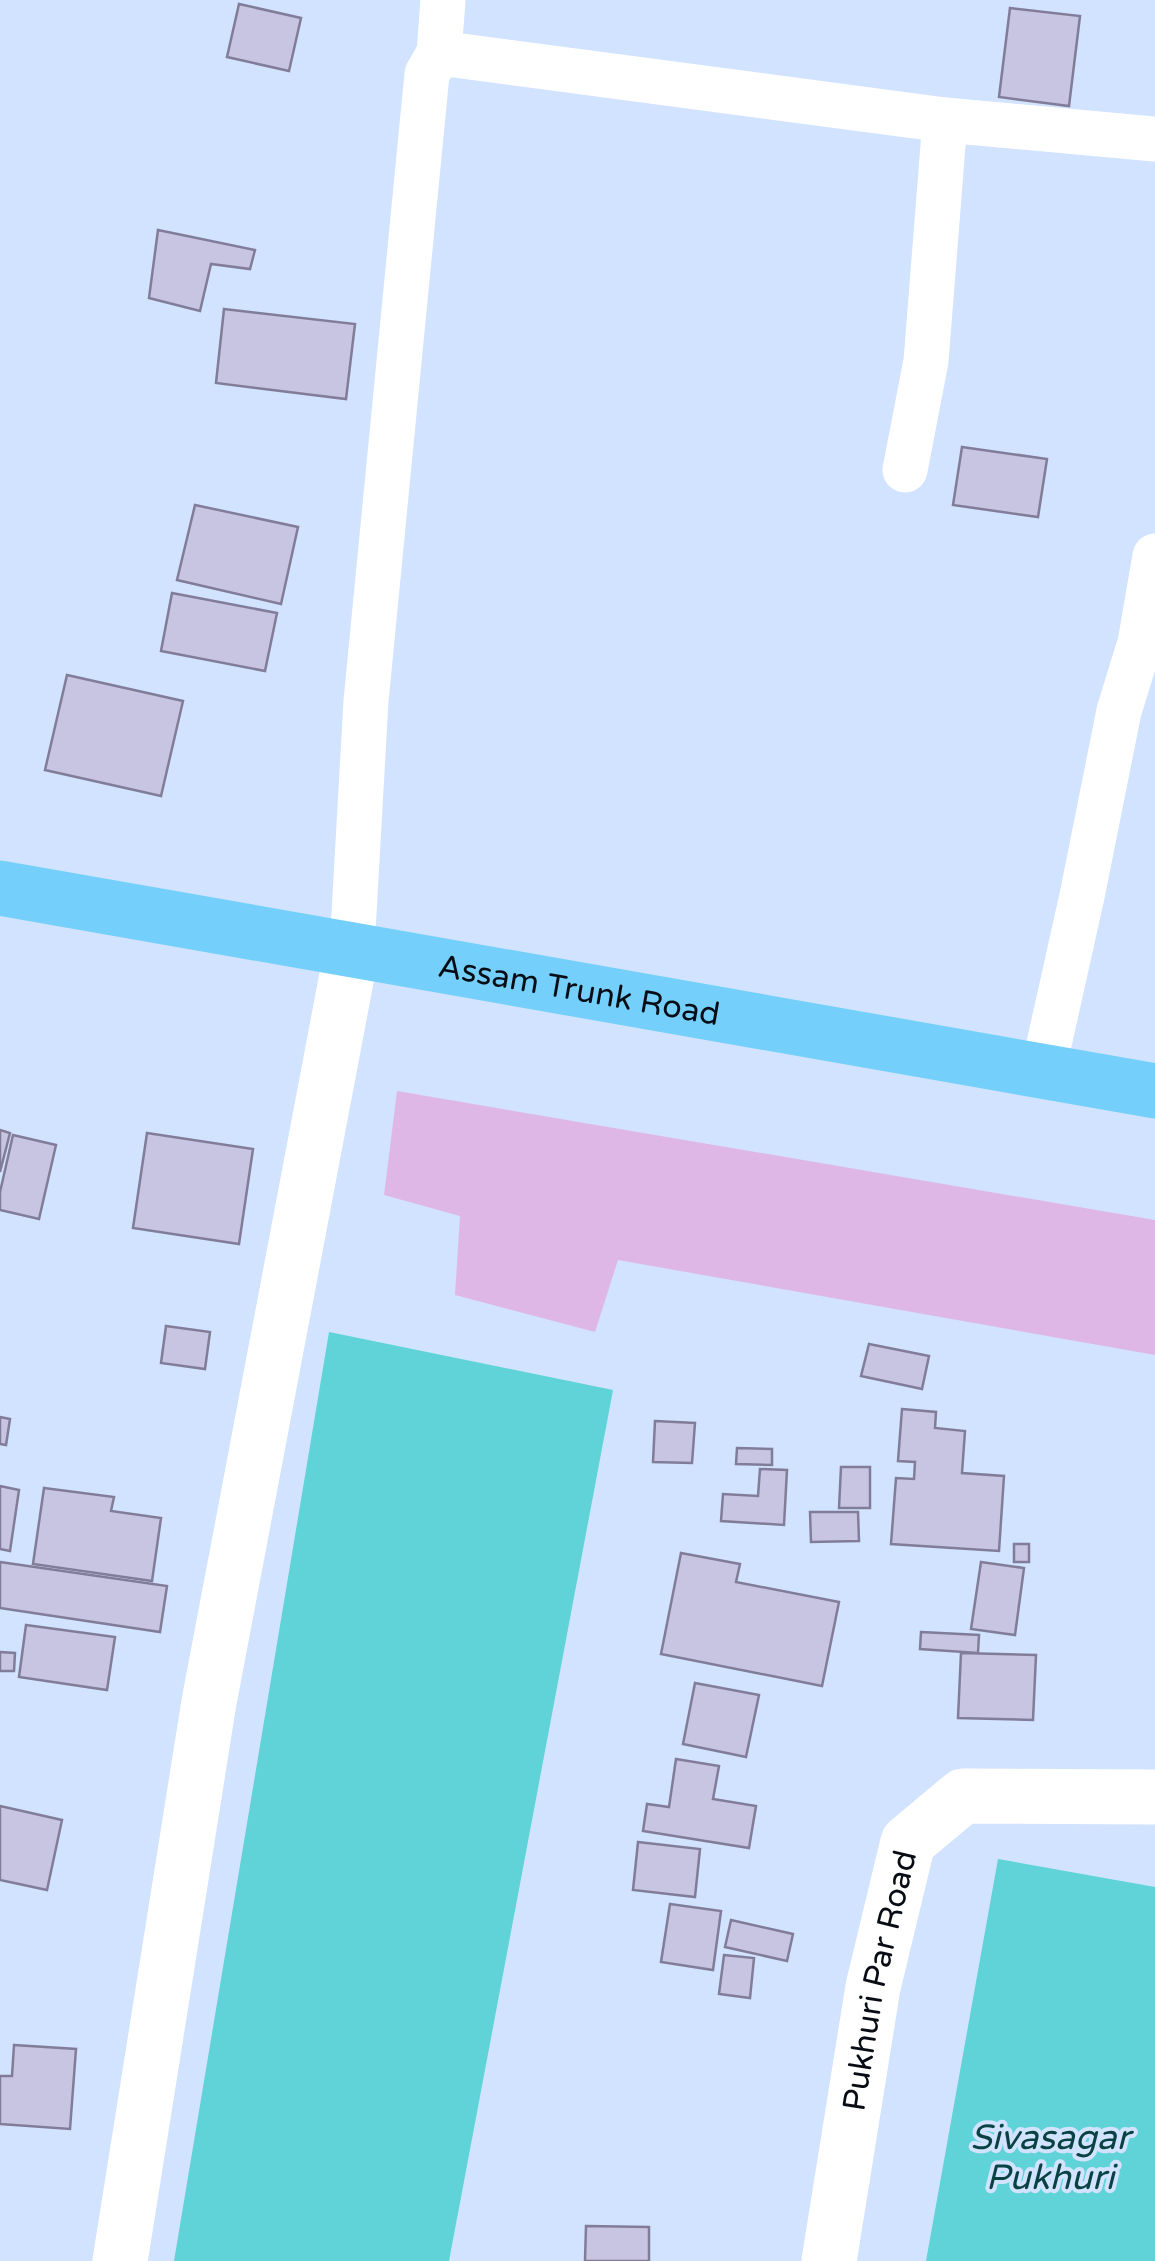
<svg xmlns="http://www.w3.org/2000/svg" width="1155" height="2261" viewBox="0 0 1155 2261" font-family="'Varela Round',sans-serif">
<rect width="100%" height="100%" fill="#d1e3fe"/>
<!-- green -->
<path fill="#dfb7e6" d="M397,1091L1155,1220V1355L618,1260L595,1332L455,1295L460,1216L384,1195Z"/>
<!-- water -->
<g fill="#5fd3d7">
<path d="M329,1332L613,1390L449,2261H174Z"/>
<path d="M998,1859L1155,1887V2261H926Z"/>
</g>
<!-- building -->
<g fill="#c8c5e3" stroke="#817d99" stroke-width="2.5">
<path d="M239,4L301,18L289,71L227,57Z"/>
<path d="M1010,8L1080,16L1069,106L999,97Z"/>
<path d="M158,230L255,250L250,269L211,264L200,311L149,298Z"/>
<path d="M224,309L355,324L346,399L216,383Z"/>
<path d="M962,447L1047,459L1038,517L953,505Z"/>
<path d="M195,505L298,527L281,604L177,580Z"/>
<path d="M172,593L277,613L265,671L161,651Z"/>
<path d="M67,675L183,701L161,796L45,770Z"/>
<path d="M0,1130L10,1133L0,1172Z"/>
<path d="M147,1133L253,1149L239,1244L133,1228Z"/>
<path d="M13,1135L56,1145L39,1219L0,1210V1192Z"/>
<path d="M166,1326L210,1332L205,1369L161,1363Z"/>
<path d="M869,1344L929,1356L922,1389L861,1376Z"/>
<path d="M902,1409L936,1412L935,1428L965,1431L962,1473L1004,1476L999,1551L891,1544L896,1478L914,1479L915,1462L898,1461Z"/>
<path d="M0,1417L10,1419L6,1445L0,1444Z"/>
<path d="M655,1421L695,1423L692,1463L653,1462Z"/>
<path d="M737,1448L772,1449V1465L736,1464Z"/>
<path d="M841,1467H870V1508H839Z"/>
<path d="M760,1469L787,1470L784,1525L721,1521L723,1494L758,1496Z"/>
<path d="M0,1486L19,1490L10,1551L0,1549Z"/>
<path d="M44,1488L114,1497L111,1511L161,1518L152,1581L33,1564Z"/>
<path d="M810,1512H858L859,1541L811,1542Z"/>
<rect x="1014" y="1544" width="15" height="18"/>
<path d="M681,1553L740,1564L736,1582L839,1602L822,1686L661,1654Z"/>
<path d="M0,1562L167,1586L160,1632L0,1608Z"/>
<path d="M981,1562L1024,1568L1015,1635L971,1629Z"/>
<path d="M26,1625L115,1637L107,1690L19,1677Z"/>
<path d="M921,1632L979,1635L978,1653L920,1649Z"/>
<path d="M0,1652L15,1653L14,1671H0Z"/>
<path d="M961,1653L1036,1655L1033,1720L958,1718Z"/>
<path d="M695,1683L759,1695L746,1757L683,1744Z"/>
<path d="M676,1759L719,1766L713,1799L756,1806L749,1848L643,1831L647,1804L669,1807Z"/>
<path d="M0,1806L62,1820L47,1890L0,1880Z"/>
<path d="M638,1842L700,1849L695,1897L633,1890Z"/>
<path d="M670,1904L721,1911L713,1970L661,1962Z"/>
<path d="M731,1920L793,1934L787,1961L725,1947Z"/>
<path d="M724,1955L754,1958L750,1998L719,1994Z"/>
<path d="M14,2045L76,2049L70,2129L0,2124V2076H12Z"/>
<path d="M586,2226L649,2227V2261H585Z"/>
</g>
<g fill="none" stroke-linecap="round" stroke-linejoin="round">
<!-- street -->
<g stroke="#fff" stroke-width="45">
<path d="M439,53L945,120L1155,139"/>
<path d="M905,470L926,361L945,120"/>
<path d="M352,949L366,701L427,74L439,53L443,0"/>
<path d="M1043,1071L1082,896L1119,711L1140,643L1155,556"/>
</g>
<!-- secondary -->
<g stroke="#fff" stroke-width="55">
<path d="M120,2261L209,1702L352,949"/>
<path id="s1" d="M829,2261L873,1987L908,1842L963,1796L1155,1797"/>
</g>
<!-- highway -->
<path stroke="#74d0fa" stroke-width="55" id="s2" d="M0,888L1155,1091"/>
</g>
<g text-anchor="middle" stroke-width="8" stroke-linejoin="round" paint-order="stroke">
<!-- street labels -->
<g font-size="32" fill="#070c15" stroke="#d1e3fe">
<text dy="11" stroke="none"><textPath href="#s2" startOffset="588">Assam Trunk Road</textPath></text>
<text dy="11" stroke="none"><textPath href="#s1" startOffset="285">Pukhuri Par Road</textPath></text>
</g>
<!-- water labels -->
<g font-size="35" font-style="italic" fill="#0a4244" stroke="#d1e3fe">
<text x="1050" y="2149">Sivasagar<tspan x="1050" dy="40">Pukhuri</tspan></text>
</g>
</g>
</svg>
